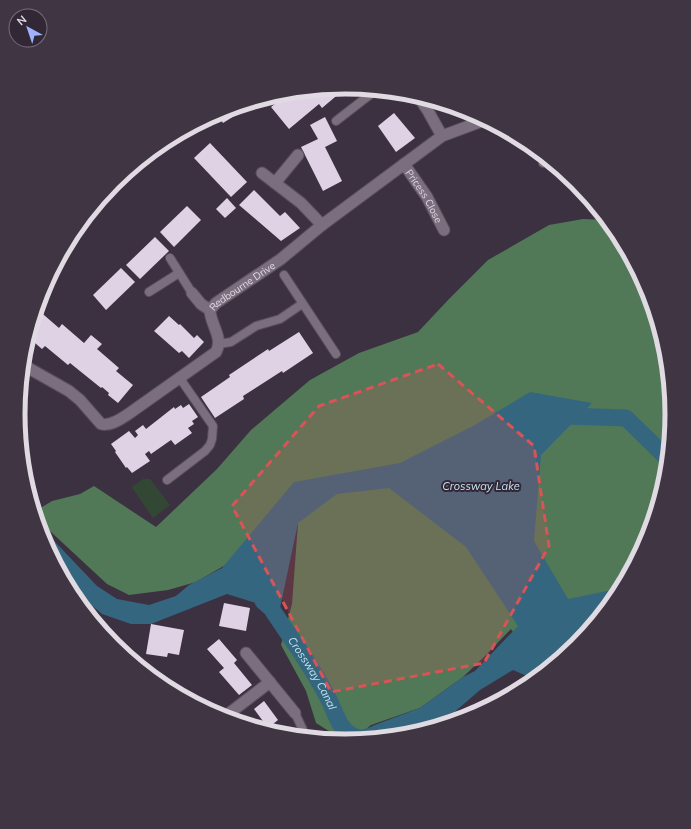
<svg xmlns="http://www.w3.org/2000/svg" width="691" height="829" viewBox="0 0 691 829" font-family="Mulish,sans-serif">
<rect width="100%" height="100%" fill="#3c3140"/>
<!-- green -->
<path fill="#324835" d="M143,479H150L170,505L153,518L133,489L132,487Z"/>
<!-- forest -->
<path fill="#517857" d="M583,219L608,220L618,233L648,289L667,351L673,415L667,479L648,540L618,597L577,646L541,676L511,629L483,658L463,677L420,708L371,725L350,742H346L316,723L306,691L281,645L292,604L298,523L196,582L168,590L129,595L107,584L37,519L34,512L52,501L80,494L94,486L156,527L217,469L251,430L310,380L359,353L418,332L449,299L488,260L549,225Z"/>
<!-- water -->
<g fill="#35667f">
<path d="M530,392L592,403L541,455L534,541L568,599L622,588L618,597L577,646L532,683L527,676L513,670L480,690L436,728L410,735L372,726L420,708L463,677L475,671L518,626L466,547L389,488L337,494L298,523L276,627L256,603L227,594L151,624H131L102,614L75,591L64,579L43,540L38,524L97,586L117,599L149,605L176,596L189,585L222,568L294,482L400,463L475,425Z"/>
<path d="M659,441L670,446L667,479L648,540L637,561L661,484Z"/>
</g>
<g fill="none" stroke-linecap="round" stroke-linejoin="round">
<!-- canal -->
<g stroke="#35667f" stroke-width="17">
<path d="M568,416L626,418L669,460"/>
<path id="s1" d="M263,601L271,608C291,639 315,670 331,704C336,715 340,729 351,735C364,742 367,736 380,733C398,730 399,735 417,723"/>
</g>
</g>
<!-- building -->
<g fill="#dfd2e4">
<path d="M347,87L322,108L319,104L289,129L271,107L290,92L310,90L311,92L313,90Z"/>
<path d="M241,105L244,110L223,123L217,114Z"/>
<path d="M394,113L415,138L396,152L378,126Z"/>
<path d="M325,117L337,141L325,147L342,181L323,191L301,147L318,139L310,125Z"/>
<path d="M210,143L247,182L231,197L194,158Z"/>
<path d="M135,166V167L128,174L131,176L114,192L112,191L97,206L96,205L114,183Z"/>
<path d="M254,190L280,216L285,212L300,228L281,241L239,205Z"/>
<path d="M227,198L236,208L225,218L216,209Z"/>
<path d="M187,206L201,220L174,247L160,232Z"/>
<path d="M155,237L169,251L140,279L126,265Z"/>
<path d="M121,268L135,282L106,310L93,295Z"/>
<path d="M37,309L59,328L62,324L84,343L91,335L102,344L97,349L119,368L116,371L133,385L118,403L108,395L109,393L102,387L101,388L70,363L68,365L45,346L42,349L28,337Z"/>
<path d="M169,316L179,325L180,324L194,338L197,335L204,342L189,358L182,351L179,353L154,331Z"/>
<path d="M299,332L313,353L283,373L282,371L243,396L244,399L215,418L201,397L230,377L229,375L268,349L269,351Z"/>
<path d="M189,404L198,417L192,421L194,424L188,428L192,433L175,445L171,440L151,454L149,451L145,454L150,461L132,473L127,467L126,468L115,452L116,451L111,444L129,431L135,438L138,435L135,431L143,425L146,429L174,407L175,409L181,405L183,408Z"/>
<path d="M224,603L250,608L246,631L219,626Z"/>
<path d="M151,624L184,630L179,655L168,653L167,657L146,654Z"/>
<path d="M219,639L237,660L234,663L252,685L239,695L219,672L224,668L207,649Z"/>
<path d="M264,701L278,720L268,728L254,709Z"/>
<path d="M265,730L285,733V736L265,731Z"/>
</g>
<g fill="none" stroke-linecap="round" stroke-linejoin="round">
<defs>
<g id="service">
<path d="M336,121L376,90"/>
<path d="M543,163L545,156"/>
<path d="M170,258L192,293"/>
<path d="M284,275L336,354"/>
<path d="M149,292L179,273"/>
<path d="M219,344L231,342L256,326L280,319L302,304"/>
<path d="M167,480L205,451L210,445L212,439L213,426L179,377"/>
<path d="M295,713L303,730L304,738"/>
</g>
<g id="minor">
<path d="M418,96L428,111L442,136"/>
<path id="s2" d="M404,164L427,197L444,230"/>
<path d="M262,173L301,203L322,225"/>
<path d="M275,183L298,155"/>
<path d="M192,293L201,304L210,310"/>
<path id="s3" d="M23,365L69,391L80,400L101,424C110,426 119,420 127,415L216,352C224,338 210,324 210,310L216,303L281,259L322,225L442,136L485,120"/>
<path d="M246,653L295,713"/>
<path d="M223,718L270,682"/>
</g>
</defs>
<!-- service casing -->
<use href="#service" stroke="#584f5b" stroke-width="10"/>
<!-- minor casing -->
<use href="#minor" stroke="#584f5b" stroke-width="13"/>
<!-- service -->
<use href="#service" stroke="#7a6e7f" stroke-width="8"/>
<!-- minor -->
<use href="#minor" stroke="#7a6e7f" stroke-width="11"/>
</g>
<!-- marked area -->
<path fill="#d85457" fill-opacity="0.2" stroke="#d85457" stroke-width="3" stroke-dasharray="8 5" stroke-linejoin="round" d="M438,364L534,446L549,546L484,663L331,692L232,506L319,406Z"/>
<g text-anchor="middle" stroke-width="4" stroke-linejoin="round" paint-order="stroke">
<!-- street labels -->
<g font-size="10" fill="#e0dae3" stroke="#322735">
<text dy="4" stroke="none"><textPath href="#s2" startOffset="38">Pricess Close</textPath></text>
<text dy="4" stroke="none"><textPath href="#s3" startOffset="320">Redbourne Drive</textPath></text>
</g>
<!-- water labels -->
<g font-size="11" font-style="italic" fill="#c6e4f4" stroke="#322735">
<text x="481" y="490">Crossway Lake</text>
<text dy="4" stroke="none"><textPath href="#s1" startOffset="88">Crossway Canal</textPath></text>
</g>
</g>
<!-- crop -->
<path d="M0 0H691V829H0ZM25 414a320 320 0 1 1 640 0a320 320 0 1 1-640 0Z" fill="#403543" fill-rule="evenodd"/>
<path fill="none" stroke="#e0dae3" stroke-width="5" d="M25 414a320 320 0 1 1 640 0a320 320 0 1 1-640 0Z"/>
<!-- north arrow -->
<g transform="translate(28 28) rotate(320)"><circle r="19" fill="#322735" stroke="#786f7b"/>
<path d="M0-3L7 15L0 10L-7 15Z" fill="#9fb3fd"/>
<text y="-6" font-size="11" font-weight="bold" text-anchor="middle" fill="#e0dae3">N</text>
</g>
</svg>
